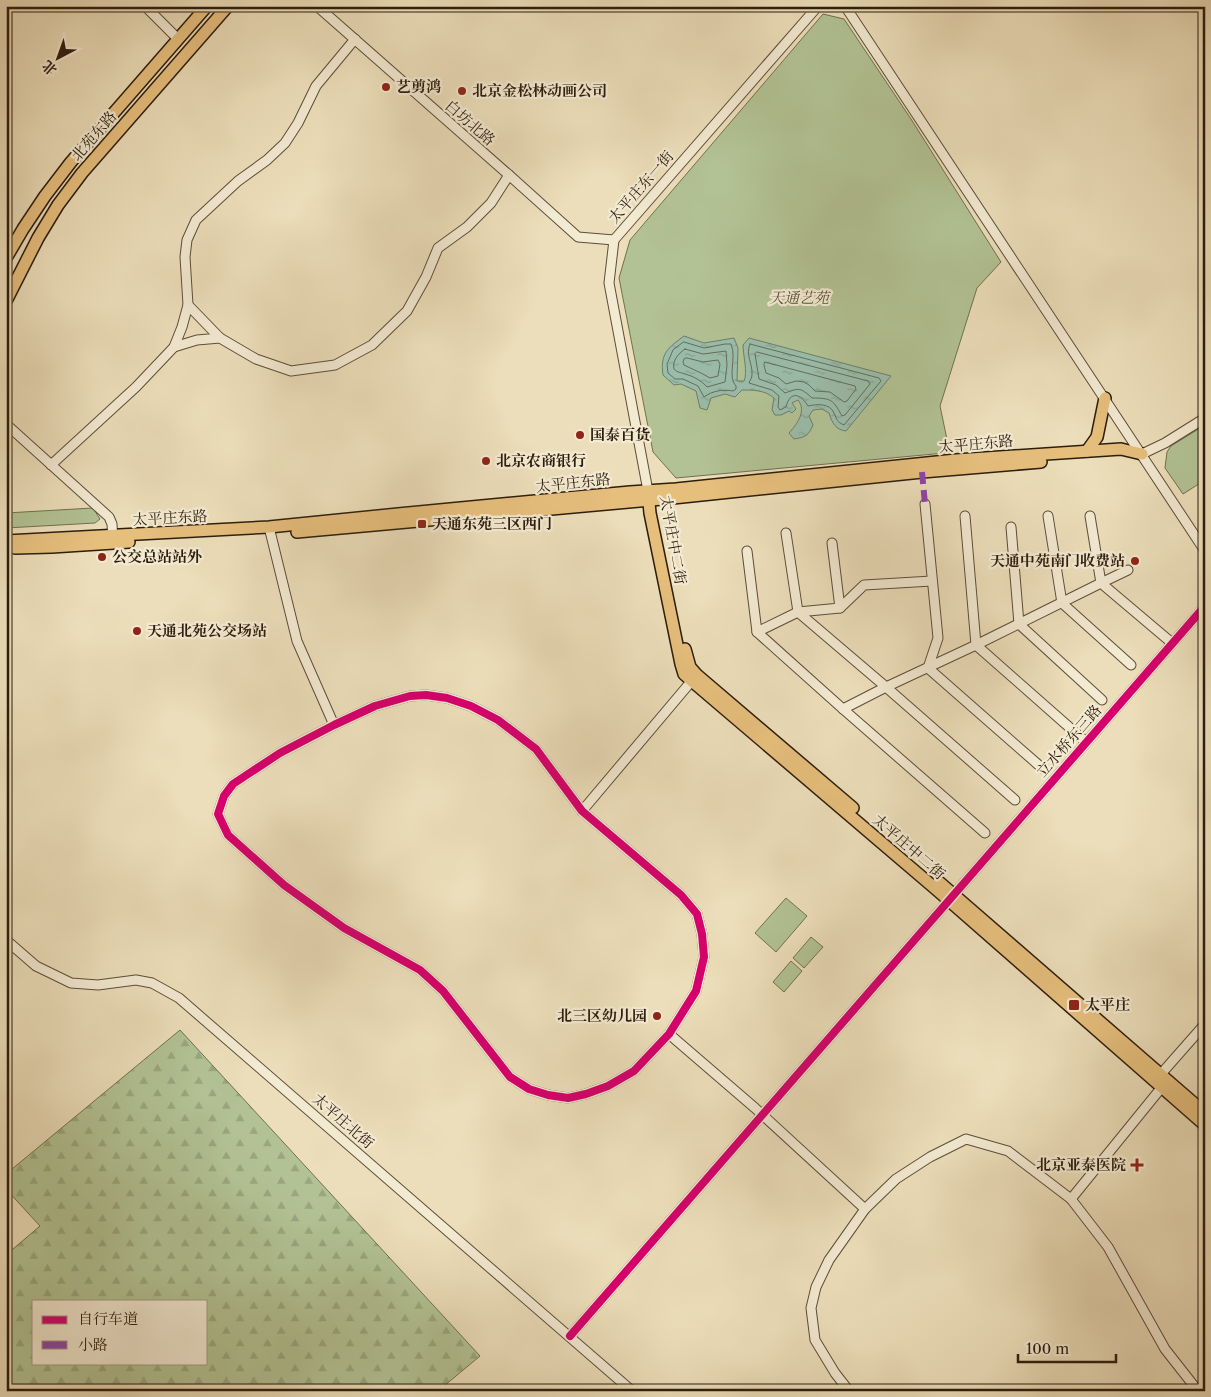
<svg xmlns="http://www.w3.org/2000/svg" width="1211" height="1397" viewBox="0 0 1211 1397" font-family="'Libre Caslon Text','Noto Serif SC',serif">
<defs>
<pattern id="forest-firs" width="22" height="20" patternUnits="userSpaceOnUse" patternTransform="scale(1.25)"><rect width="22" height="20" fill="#b2c294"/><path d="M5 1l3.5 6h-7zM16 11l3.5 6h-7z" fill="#99a67e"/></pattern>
<pattern id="water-ripples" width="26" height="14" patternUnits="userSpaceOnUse" patternTransform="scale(1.25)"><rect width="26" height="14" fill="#9abdaa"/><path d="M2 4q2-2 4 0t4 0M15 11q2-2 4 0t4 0" fill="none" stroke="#85a291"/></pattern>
</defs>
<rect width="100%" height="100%" fill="#ecdeba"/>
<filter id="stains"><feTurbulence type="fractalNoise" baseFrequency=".004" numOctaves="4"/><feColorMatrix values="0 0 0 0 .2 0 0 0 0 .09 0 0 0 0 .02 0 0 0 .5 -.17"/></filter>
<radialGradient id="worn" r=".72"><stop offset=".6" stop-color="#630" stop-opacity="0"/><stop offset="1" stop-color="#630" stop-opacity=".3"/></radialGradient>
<!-- forest -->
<path fill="url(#forest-firs)" stroke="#707050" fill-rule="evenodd" d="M180,1030L480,1356L438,1391H6V1255L40,1226L6,1189V1174ZM34,1301H206V1363H34Z"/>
<!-- park -->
<g fill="#b2c294" stroke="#707050">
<path d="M823,14L844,19L911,119L1001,262L977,288L940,406L949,449L945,453L676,478L653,452L619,278L630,240Z"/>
<path d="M1205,425V480L1183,494L1165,468L1167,452L1171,446Z"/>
<path d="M93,508L100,519L95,523L6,528V513Z"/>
<path d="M786,898L807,916L776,952L755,933Z"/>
<path d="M811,937L823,947L804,968L793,958Z"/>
<path d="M791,961L802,971L784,992L773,982Z"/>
</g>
<!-- water -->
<path fill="url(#water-ripples)" stroke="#6e7d6b" d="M684,336L704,343L734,338L738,348L737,381H744C748,373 743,355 743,345L749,338L891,376L846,431C836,430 832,423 829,413L822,409L813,410L809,416L813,425C808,436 806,437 794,439L789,433C797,424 807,411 798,400L792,403L796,409L792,413L789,411L781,415H775L772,410L774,398C765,390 753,390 742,390L735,397L725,394L711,398L707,410L700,408L696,391L681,384L674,385L663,375C660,353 668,348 684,336Z"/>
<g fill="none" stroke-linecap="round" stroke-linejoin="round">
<!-- shore -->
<g stroke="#646d5c" stroke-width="1">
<path d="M684,342L704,348L725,344H731C737,358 727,377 736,386V389L733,391C723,389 712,391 704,397L698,386L683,379H675L668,373L667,364L673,350Z"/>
<path d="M750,344L879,378L881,381L844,425C837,422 837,420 834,413C830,403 817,404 808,406C801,394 790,390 786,407L780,410L778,407L779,396L772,390L749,383C750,380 752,378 752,375C753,364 745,355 750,344Z"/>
<path d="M685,349L703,354L726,351L727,365L725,382L707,387C702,381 693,376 685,374C680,372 678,373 674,369C672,361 678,354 685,349Z"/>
<path d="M757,352L868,381L870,384L845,415L842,416C833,400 832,398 812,398C800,387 799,388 785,393L776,385L759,379L755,354Z"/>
<path d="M687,358L703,362L718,360L720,364L718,376L710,378L703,374L684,365L683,362L684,359Z"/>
<path d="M765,362L855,386L856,389L847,401L844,402L830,392L815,391L809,385L804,382L796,381L786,384L779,378L766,373L764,365Z"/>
</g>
<defs>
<g id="minor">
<path d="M145,6L178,39"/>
<path d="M317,6L509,175L578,237L614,240"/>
<path d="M845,6L1205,551"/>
<path d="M188,305L220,338L256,359L291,371L335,365L372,345L407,311L426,277L438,248L467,227L491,203L509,175"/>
<path d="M174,347L197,340L220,338"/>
<path d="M6,424L109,517L112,524L113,541"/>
<path d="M1142,454L1165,443L1205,418"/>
<path d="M51,465L136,387L174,347L182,327L188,305L185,257L187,240L196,220L238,181L267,160L285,143L298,123L316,86L355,39"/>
<path d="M648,491L609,283L614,240L818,6"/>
<path d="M925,504L938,638L928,668L1042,768"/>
<path d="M965,516L976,645L1101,583L1172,643"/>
<path d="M1048,516L1062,603L1131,665"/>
<path d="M1090,516L1101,583L1128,570"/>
<path d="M269,527L297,641L334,725"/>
<path d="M1011,527L1019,624L1102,700"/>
<path d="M786,533L798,612L886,687L1015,800"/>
<path d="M747,551L757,632L843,709L985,833"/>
<path d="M840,608L864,585L932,581"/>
<path d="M757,632L798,612L840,608L832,543"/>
<path d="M426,695L447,698L471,706L498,720L536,749L582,811L681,895L697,914L702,934L704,957L696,991L669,1034L634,1071L608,1086L586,1094L568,1098L548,1095L529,1089L510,1077L443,991L420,970L344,928L284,885L228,835L218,814L224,796L233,784L280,753L334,725L375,706L410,696Z"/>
<path d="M843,709L886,687L976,645L1086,742"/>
<path d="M582,811L695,677"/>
<path d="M6,940L36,966L71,983L98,985L136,980L152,983L179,998L632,1391"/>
<path d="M669,1034L755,1108L865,1209"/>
<path d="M1071,1199L1162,1087L1161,1074L1205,1024"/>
<path d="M570,1336L1205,606"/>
<path d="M849,1391L835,1373L815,1340L811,1308L816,1287L829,1260L865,1209L896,1179L930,1157L966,1139L1008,1151L1071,1199L1108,1247L1165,1349L1198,1391"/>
</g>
<g id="major">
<path d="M6,258L23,229L45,196L71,162L207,6"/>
<path d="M6,301L38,238L58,205L82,173L228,6"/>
<path d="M1087,451L1097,437L1105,398"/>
<path d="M648,492L650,513L681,664L684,674L692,681L937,890L1205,1125"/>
<path d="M297,532L673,498L922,472L1041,462"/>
<path d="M6,541L269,527L398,514L630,492L676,489L956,460L1121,449L1142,454"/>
<path d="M15,548L52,547L129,542"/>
<path d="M685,649L690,667L697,675L853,808"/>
<path d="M939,882L1205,1113"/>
</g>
</defs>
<!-- minor casing -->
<use href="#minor" stroke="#5d4d38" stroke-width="11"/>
<!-- major casing -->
<use href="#major" stroke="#2d1d0d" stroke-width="14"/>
<!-- minor -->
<use href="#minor" stroke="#f3ead2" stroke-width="9"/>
<!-- major -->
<use href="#major" stroke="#e6bf7d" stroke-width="11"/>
<!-- quiet -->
<path stroke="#8e44ad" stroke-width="6" stroke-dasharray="12 6" stroke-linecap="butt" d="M922,472L925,504"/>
<defs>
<g id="cycleway">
<path d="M426,695L447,698L471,706L498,720L536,749L582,811L681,895L697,914L702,934L704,957L696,991L669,1034L634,1071L608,1086L586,1094L568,1098L548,1095L529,1089L510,1077L443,991L420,970L344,928L284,885L228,835L218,814L224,796L233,784L280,753L334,725L375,706L410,696Z"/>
<path d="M570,1336L1205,606"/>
</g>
</defs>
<!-- cycleway casing -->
<use href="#cycleway" stroke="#f3ead2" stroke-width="11"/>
<!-- cycleway -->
<use href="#cycleway" stroke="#d6006c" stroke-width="8"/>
</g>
<!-- markers -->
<g fill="#8f2418" stroke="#f3ead2" stroke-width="2">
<circle cx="386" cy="87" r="5"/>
<circle cx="462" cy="91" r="5"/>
<circle cx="580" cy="435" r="5"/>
<circle cx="486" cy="461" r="5"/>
<rect x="417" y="519" width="10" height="10" rx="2.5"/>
<circle cx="102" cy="557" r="5"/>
<circle cx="1135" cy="561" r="5"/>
<circle cx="137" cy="631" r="5"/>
<rect x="1068" y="999" width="12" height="12" rx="2.5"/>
<circle cx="657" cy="1016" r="5"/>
<path d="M1134.5 1157.5h5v5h5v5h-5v5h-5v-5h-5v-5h5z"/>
</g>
<g text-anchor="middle" stroke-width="4.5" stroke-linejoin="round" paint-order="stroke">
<!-- poi labels -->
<g font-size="15" font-weight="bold" fill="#2d1d0d" stroke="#f3ead2" text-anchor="start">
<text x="396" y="92">艺剪鸿</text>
<text x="472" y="96">北京金松林动画公司</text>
<text x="590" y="440">国泰百货</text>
<text x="496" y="466">北京农商银行</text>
<text x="432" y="529">天通东苑三区西门</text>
<text x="112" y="562">公交总站站外</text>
<text x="1125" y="566" text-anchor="end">天通中苑南门收费站</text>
<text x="147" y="636">天通北苑公交场站</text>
<text x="1085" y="1010">太平庄</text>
<text x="647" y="1021" text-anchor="end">北三区幼儿园</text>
<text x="1126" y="1170" text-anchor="end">北京亚泰医院</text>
</g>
<!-- street labels -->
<g font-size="15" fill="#2d1d0d" stroke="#f3ead2">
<text transform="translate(470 123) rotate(41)" y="5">白坊北路</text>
<text transform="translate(94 136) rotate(-49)" y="5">北苑东路</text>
<text transform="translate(641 187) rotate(-49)" y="5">太平庄东一街</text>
<text transform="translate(976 444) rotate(-5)" y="5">太平庄东路</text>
<text transform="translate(573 483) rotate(-6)" y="5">太平庄东路</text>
<text transform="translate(170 518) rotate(-3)" y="5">太平庄东路</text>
<text transform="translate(673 540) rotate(80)" y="5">太平庄中二街</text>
<text transform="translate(1069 741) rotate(-49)" y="5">立水桥东三路</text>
<text transform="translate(909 847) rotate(41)" y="5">太平庄中二街</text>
<text transform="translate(343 1121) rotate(41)" y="5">太平庄北街</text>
</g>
<!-- park labels -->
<g font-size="15" font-style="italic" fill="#554f36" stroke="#f3ead2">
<text x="799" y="303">天通艺苑</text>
</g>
</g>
<!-- margin -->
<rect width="1211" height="1397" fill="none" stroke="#ecdeba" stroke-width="25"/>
<rect x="8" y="8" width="1196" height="1382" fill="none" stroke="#2d1d0d" stroke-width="2.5"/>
<rect x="12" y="12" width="1186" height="1372" fill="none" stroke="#2d1d0d"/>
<!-- legend -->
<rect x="32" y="1300" width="175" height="65" fill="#f3ead2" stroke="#a49883"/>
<rect x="42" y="1316" width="25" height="8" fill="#d6006c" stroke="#a49883"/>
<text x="78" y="1324" font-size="15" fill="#2d1d0d">自行车道</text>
<rect x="42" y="1341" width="25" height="8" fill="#8e44ad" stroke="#a49883"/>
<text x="78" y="1350" font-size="15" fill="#2d1d0d">小路</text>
<!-- north arrow -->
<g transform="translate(58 58) rotate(221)" stroke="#f3ead2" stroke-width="4" paint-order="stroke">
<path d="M0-4L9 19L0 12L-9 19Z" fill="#2d1d0d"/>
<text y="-8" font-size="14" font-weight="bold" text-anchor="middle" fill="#2d1d0d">北</text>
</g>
<!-- scale -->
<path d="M1018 1354v8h98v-8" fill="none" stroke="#2d1d0d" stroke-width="2.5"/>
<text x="1026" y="1354" font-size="15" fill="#2d1d0d" stroke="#f3ead2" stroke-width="4" paint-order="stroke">100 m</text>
<rect width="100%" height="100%" filter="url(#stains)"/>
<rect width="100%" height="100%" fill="url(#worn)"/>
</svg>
